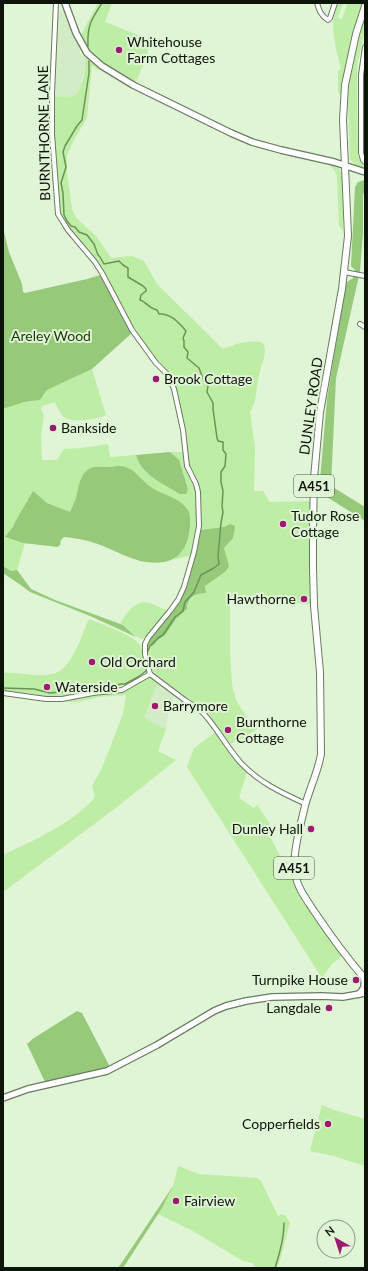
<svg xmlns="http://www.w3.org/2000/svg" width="368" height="1271" viewBox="0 0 368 1271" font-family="Lato,sans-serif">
<rect width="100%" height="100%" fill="#e0f4d6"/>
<!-- built -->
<g fill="#d3ecc7">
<path d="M62,10L66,11L75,36L80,47L79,51L82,56L86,57V63L80,91L75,96L54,97L57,12Z"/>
<path d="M157,683L175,695L169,708L166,729L144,718Z"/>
</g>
<!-- green -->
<g fill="#beeda5">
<path d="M98,3H112L105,22L143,37L150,44L146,58L136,82C121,73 102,66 90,52C86,47 83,41 81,35Z"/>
<path d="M338,3H343L338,18L342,19L347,4L345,3H363L351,41L340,95L338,92V71L341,69C336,46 328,26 338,3Z"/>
<path d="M365,14V30L358,61L357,74L358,156L361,162L365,166V169L357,167L350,159L348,106L349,78L357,41Z"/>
<path d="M86,57L103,71L97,69L92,66L87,118L75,138L67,155V172L72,209L76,218L96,236L111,258L132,256L144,261L157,284L223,349C239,343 245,340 262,342C269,352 261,364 259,375C256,387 257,402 250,412L255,447L254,491H263L270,502L311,501V604L254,600L230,596V652L232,685L236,700L245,715L251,721L257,723L260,726L255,731L231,744C226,740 216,724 211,718L212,717L199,701L195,703C189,699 183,694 177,690C158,678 148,672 146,648L154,645L158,640L166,634L176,619L187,609L188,602L190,600L200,593H206L205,586L228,566L224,548L233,538L230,524L224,527L200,530L201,524L199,492L197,482L189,464L188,453L180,408L176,391L171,377L168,371L156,359L129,320L101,267L62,219L59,211V189L54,131L53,97L75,96C84,86 85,70 86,57Z"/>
<path d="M327,162C332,164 337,165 340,170C344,177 343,220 343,231L339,226L337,176L335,171Z"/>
<path d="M92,369L106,415C99,419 73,423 65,418C61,415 57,407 55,402L42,406L41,409L44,416L41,435L42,460H57L64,449L81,448L108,444L110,457L136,455C142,479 167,485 188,489L179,460L170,452H184V463L193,482L196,493L197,523L192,555L173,560C184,551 190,541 190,526L152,489L144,482L116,466C109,468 101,466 94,467C81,470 79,487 76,498C74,503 72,507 70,512L47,503L33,492L15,522L13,527L6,538L25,543L17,570L11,571L3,566V409L24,402L34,401L43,397L47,390Z"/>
<path d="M143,602L150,603L168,611L146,637L142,639C133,637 129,627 120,623C126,614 132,605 143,602Z"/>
<path d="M89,619C101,624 133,635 139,644C144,650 146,664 146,671L132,683L126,685L91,690L62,697H44L32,694L3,691V673C15,672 25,675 37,675C42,675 51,675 56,673C73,666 82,634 89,619Z"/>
<path d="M151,676L157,683L144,718L166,729L158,751L176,760L117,807L3,892V855C30,842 58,830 81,811C85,807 91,803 94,798C95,793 93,790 92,786L102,768L123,714L126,695L98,697L87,700L75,702L54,701L82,696L123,692Z"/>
<path d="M216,732L238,763L247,772L239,798L254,808L257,805L270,824L266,828L281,858L284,868L291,863C292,891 326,933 342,956L332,964L322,978L187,767L194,748Z"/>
<path d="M322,1105L334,1110L365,1119V1166L334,1156L310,1151Z"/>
<path d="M178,1166L199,1174L257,1178L261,1181L278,1216L281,1214L285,1215L290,1223C285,1238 283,1254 277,1268H258L254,1266L253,1263L243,1261L191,1230L158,1214L173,1186Z"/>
</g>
<!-- forest -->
<g fill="#96ca7a">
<path d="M365,180V190L363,195V233L360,271L336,378L331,486L365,507V521L319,492L327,399L345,289L347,282L353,278L355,270L351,266L355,187L358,182Z"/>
<path d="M3,228L9,252L22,284L23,292L25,293L87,279L100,275H102L119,312L132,333L92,369L47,390L40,400L24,402L3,409Z"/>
<path d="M170,452L179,460L188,489L186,494H180C164,484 141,475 136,455Z"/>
<path d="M116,466C120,466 124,466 128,468C137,472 143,482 151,487C162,495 179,497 187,509C191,514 190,520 190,526C189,543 182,559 164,562C141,566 123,554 103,546C91,541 77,538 64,537L61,540L60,545L58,547L23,543L5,537L13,527L15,522L33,491L47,503L70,512C72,507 74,503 76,498C79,486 80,470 94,467C101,466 109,468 116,466Z"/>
<path d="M230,524L235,526L233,538L224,548L229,566L226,571L205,586L206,593C195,593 187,598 187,609L176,619L166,634L158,640L154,645L146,648C150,632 167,619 176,606C191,584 195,556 200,530L224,527Z"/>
<path d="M3,566L11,571L17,570L31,589L55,600L123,625L136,637L90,616L30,592L22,586L3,573Z"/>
<path d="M77,1011L82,1013L110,1067L105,1069L46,1084L27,1044L34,1038Z"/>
<path d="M173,1186L162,1208L123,1268H118L125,1258Z"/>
</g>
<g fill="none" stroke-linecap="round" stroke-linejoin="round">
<!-- stream -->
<g stroke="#6d9358" stroke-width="1.5">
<path d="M88,46C87,26 91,20 102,3"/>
<path d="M89,61V73L82,120L77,126L65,146L63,152L66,167L61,183L63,193L64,215L67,221L71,226L75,227L79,232L87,235L94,244L98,255L100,257L104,264L119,261L123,265L128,268V277L143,286L146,289V291L141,295L140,300C142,301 144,301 145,303C150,306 151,309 157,310L159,314C171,313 179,323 186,331L183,338L184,341V347L188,352L187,358L199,368L204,381L208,386L207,392L213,403V409L217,438L218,441L223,442V450L226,454L225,466L221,472V482L223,491L222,506L223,512L221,523L218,556L219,564L214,568L201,575L194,592L185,602L183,611L175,617L163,635L158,638L150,646L147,653"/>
<path d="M109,686L122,684H125L138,677L146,671"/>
<path d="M3,688L34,689L50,693L71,691"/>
<path d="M75,691L91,687H103"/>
<path d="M275,1268C280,1253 284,1239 284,1223"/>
</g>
<defs>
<g id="street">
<path d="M56,3L52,93V134L58,214L68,230L95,262L102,273L132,330L156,363L168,375L174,389L178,407L183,430L187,466L196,484L198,492L199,526L194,552L184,587L178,600L170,611L148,638L145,644V654L150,674L186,701L199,709L205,715C218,730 227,747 240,762C258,782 282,793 306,804"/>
<path d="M317,3C319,10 321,16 328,20L330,18L335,3"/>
<path d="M365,47L361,75V153L363,160L365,162"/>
<path d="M344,272L365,276"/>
<path d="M360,324L365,327"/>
<path d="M3,693L46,699H62L93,693L122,690L150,674"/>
</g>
<g id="secondary">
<path d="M65,3L76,33L87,53L102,66L133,85L231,133L252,142L281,150L334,162L365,172"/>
<path d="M359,994C364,989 365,986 364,979"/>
<path d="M3,1098L28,1089L107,1071L157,1045L214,1011L226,1006L246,1001L272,997L321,996L343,997L365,993"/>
</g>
<path id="primary" d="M365,6L356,34L345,85L343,120L348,236L342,289L320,412L314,478L313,528V567L314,606L320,672L321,754C318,773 308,791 304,810C300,827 292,856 295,873C297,887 306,899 314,911C330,935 347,958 365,979"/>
</defs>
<!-- street casing -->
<use href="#street" stroke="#6a7b61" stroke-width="6"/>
<!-- secondary casing -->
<use href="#secondary" stroke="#6a7b61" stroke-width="8"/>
<!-- primary casing -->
<use href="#primary" stroke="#6a7b61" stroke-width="8"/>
<!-- street -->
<use href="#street" stroke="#fff" stroke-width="4"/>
<!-- secondary -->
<use href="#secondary" stroke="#fff" stroke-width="5.5"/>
<!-- primary -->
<use href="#primary" stroke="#fff" stroke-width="6"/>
</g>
<!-- markers -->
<g fill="#9d1b6e" stroke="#e0f4d6" stroke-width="1.5">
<circle cx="119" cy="50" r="4"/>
<circle cx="156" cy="379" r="4"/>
<circle cx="53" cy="428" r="4"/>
<circle cx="283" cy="524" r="4"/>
<circle cx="304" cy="599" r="4"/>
<circle cx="92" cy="662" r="4"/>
<circle cx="47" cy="687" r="4"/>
<circle cx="155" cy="706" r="4"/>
<circle cx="228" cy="730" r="4"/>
<circle cx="311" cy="829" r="4"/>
<circle cx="356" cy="980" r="4"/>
<circle cx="329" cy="1008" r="4"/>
<circle cx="328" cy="1124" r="4"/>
<circle cx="176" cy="1201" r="4"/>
</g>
<g text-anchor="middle" stroke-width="4" stroke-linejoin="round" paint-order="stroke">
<!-- shield labels -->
<g fill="#e0f4d6" stroke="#4c5747" stroke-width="1">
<rect x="294" y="475" width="40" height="22" rx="3"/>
<rect x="274" y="857" width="40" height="22" rx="3"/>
</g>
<g font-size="13" font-weight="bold" fill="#0d140a">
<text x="314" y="491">A451</text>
<text x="294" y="873">A451</text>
</g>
<!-- poi labels -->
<g font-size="14" fill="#0d140a" stroke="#e0f4d6" text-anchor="start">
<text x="127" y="47">Whitehouse<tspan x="127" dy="16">Farm Cottages</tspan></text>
<text x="164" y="384">Brook Cottage</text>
<text x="61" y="433">Bankside</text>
<text x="291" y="521">Tudor Rose<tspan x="291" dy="16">Cottage</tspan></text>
<text x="296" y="604" text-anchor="end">Hawthorne</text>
<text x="100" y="667">Old Orchard</text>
<text x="55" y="692">Waterside</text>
<text x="163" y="711">Barrymore</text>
<text x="236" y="727">Burnthorne<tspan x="236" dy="16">Cottage</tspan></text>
<text x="303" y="834" text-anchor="end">Dunley Hall</text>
<text x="348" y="985" text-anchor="end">Turnpike House</text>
<text x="321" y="1013" text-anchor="end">Langdale</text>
<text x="320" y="1129" text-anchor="end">Copperfields</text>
<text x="184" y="1206">Fairview</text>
</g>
<!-- street labels -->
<g font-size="14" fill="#0d140a" stroke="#e0f4d6">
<text transform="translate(44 133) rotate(-91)" y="5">BURNTHORNE LANE</text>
<text transform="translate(311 406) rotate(-82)" y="5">DUNLEY ROAD</text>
</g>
<!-- park labels -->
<g font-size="14" fill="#193900" stroke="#e0f4d6">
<text x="51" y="341">Areley Wood</text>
</g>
</g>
<!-- border -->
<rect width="368" height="1271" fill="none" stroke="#0d140a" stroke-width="8"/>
<!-- north arrow -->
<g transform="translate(336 1239) rotate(321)"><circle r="19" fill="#e0f4d6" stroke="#8c9a84"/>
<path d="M0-3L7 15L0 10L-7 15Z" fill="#9d1b6e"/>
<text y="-6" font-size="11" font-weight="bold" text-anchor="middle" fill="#0d140a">N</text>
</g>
</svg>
